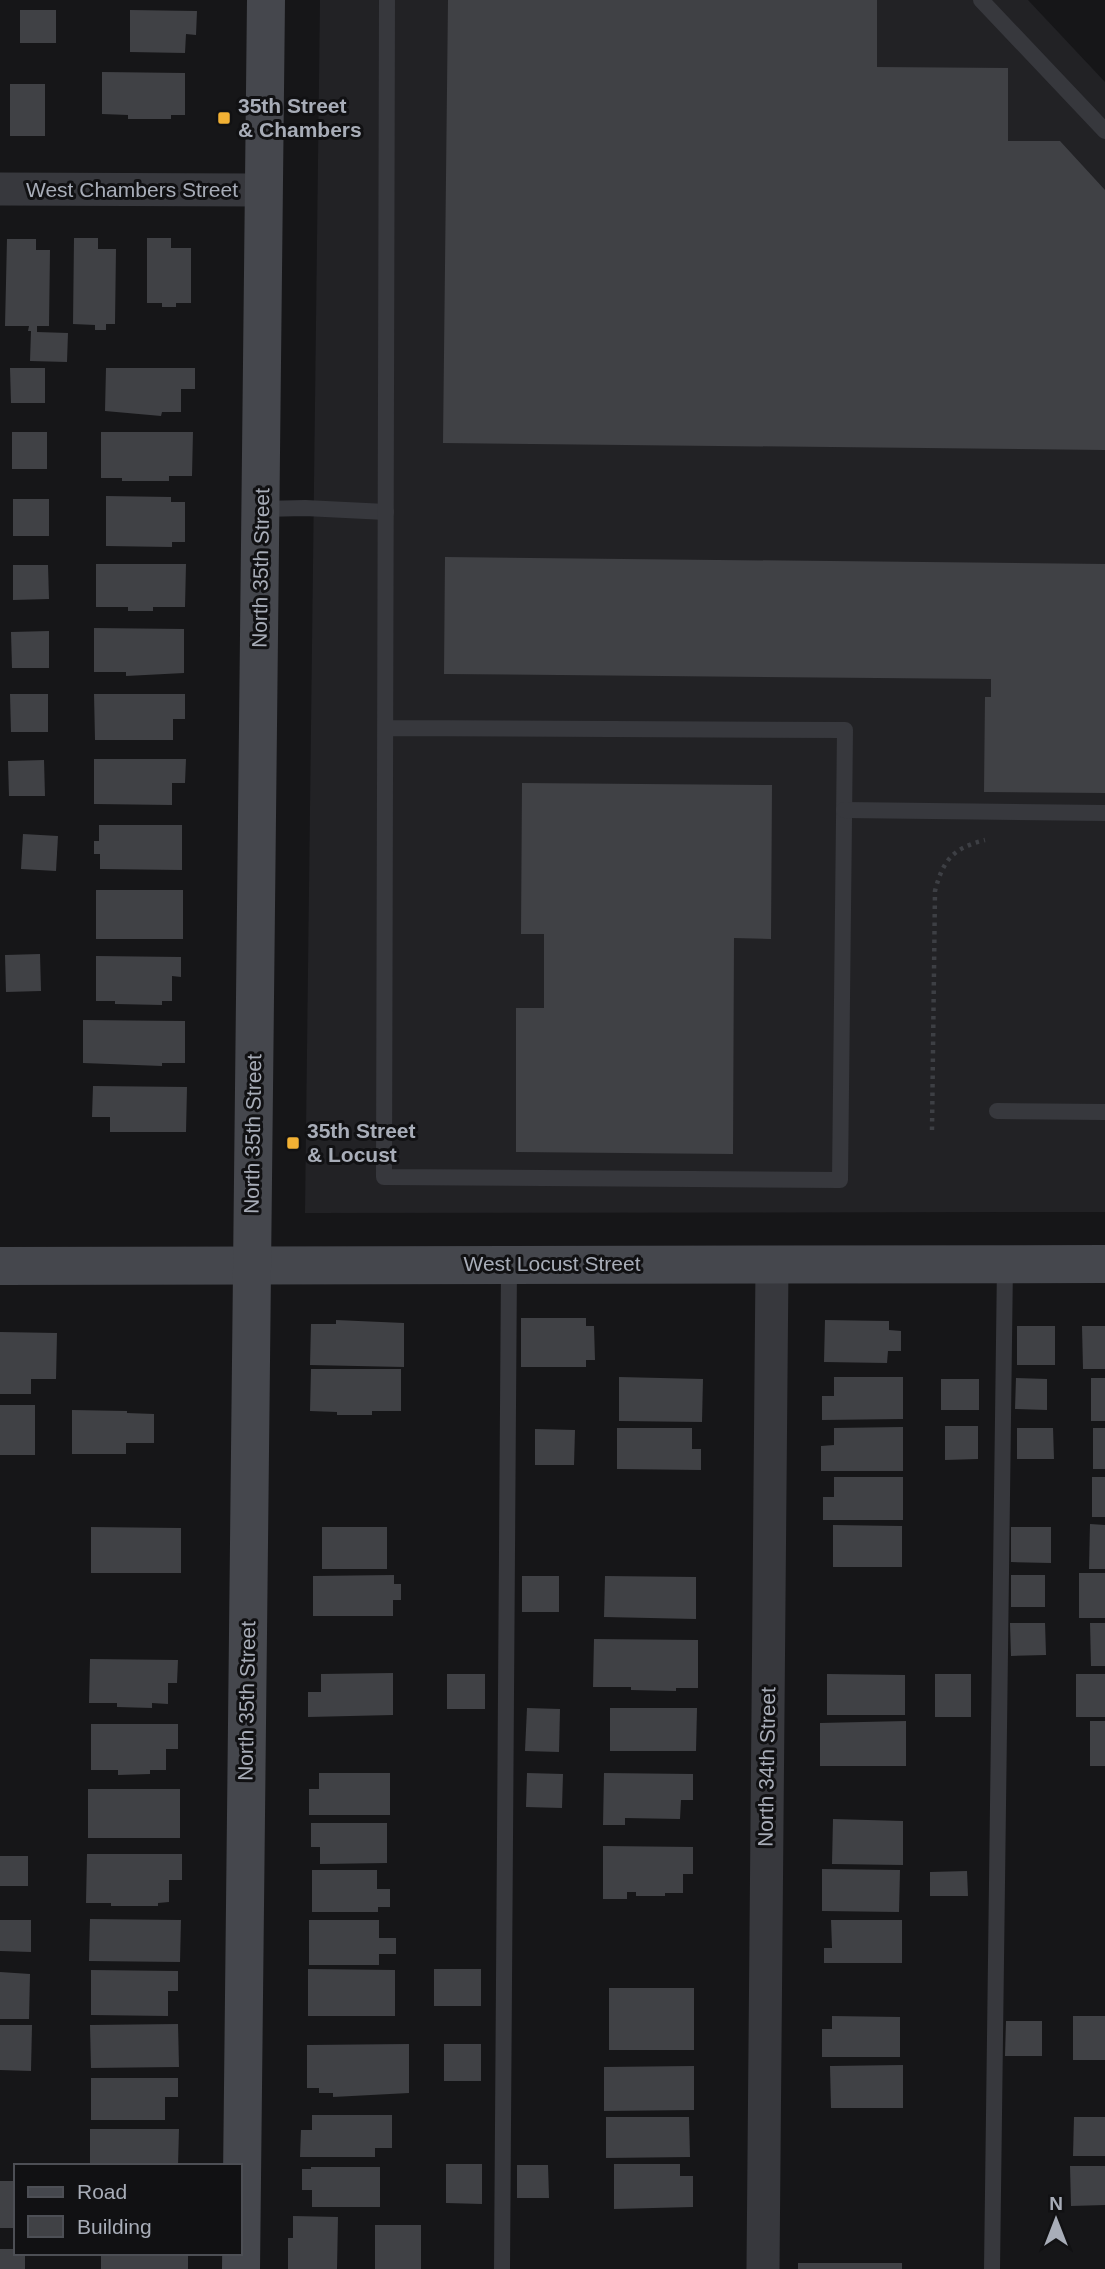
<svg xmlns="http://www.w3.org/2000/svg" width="1105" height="2269" viewBox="0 0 1105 2269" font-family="Arial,sans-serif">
<rect width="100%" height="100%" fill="#161618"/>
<!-- built -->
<path fill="#222225" d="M320,0H1028L1105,82V1212L305,1213Z"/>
<!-- building -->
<g fill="#404145">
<path d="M448,0H877V67L1008,68V141H1060L1105,190V450L443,443Z"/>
<rect x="20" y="10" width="36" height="33"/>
<path d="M130,10L197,11L196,35L186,34L185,53L130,52Z"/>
<path d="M102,72L185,73V115H171V119H128V115L102,114Z"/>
<rect x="10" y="84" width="35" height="52"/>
<path d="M74,238H98V249H116L115,324H106V330H95V325L73,324Z"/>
<path d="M147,238H171V248H191V303H176V307H162V303H147Z"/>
<path d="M7,239H36V250H50L49,326H37V332L68,333L67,362L30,361L31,331H28L29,326H5Z"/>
<path d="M10,368H45V403H11Z"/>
<path d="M106,368H195V389H181V412H162L161,416L105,411Z"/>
<rect x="12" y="432" width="35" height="37"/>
<path d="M101,432H193L192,476H169V481H122V478H101Z"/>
<path d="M106,496L171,497V502H185V542H172V547L106,546Z"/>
<rect x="13" y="499" width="36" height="37"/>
<path d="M445,557L1105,564V793L984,792L985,697H991V679L444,674Z"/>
<path d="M96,564H186L185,607H153V611H128V607H96Z"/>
<path d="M13,565H48L49,599L13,600Z"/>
<path d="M94,628L184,629V673L126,676V672H94Z"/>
<path d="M49,631V668H12L11,632Z"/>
<path d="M10,694H48V732H11Z"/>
<path d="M94,694H185V719H173V740H95Z"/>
<path d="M94,759H186L185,783H172V805L94,804Z"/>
<path d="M44,760L45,796H9L8,761Z"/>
<path d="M522,783L772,785L771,939L734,938L733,1154L516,1152V1008H544V934H521Z"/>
<path d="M99,825H182V870L100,869V854H94V841H99Z"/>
<path d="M23,834L58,836L56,871L21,869Z"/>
<rect x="96" y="890" width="87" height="49"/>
<path d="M40,954L41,991L6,992L5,955Z"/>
<path d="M96,956L181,957V977L172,976V1001H162V1005L115,1004V1001H96Z"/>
<path d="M83,1020L185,1021V1063H162V1066L83,1063Z"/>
<path d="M93,1086L187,1087L186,1132H110V1117H92Z"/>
<path d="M521,1318H586V1326H594L595,1360H586V1367H521Z"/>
<path d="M336,1320L404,1323V1367L310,1365L311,1324H336Z"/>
<path d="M825,1320L889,1321V1330L901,1331V1351H888L887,1363L824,1362Z"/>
<rect x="1017" y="1326" width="38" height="39"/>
<path d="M1082,1326H1105V1369H1083Z"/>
<path d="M0,1332L57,1333L56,1379H31V1394H0Z"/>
<path d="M311,1369H401V1411H372V1415H337V1412L310,1411Z"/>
<path d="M619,1377L703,1379L702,1422L619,1421Z"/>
<path d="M834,1377H903V1419L822,1420V1396H834Z"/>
<path d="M1016,1378L1047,1379V1410L1015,1409Z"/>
<rect x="1091" y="1378" width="14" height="43"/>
<rect x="941" y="1379" width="38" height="31"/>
<rect x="0" y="1405" width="35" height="50"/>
<path d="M72,1410L127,1411V1413L154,1414V1443H126V1454H72Z"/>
<path d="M945,1426H978V1459L945,1460Z"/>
<path d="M903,1427V1471H821V1446L834,1445V1428Z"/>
<path d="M617,1428H692V1449H701V1470L617,1469Z"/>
<path d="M1017,1428H1053L1054,1459H1017Z"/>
<rect x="1093" y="1428" width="12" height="41"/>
<path d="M535,1429L575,1430L574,1465H535Z"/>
<path d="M834,1477H903V1520H823V1497H834Z"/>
<rect x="1092" y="1477" width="13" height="40"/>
<path d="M1090,1524L1105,1525V1569H1089Z"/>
<path d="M833,1525L902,1526V1567H833Z"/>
<path d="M91,1527L181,1528V1573H91Z"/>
<rect x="322" y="1527" width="65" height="42"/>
<path d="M1011,1527H1051V1563L1011,1562Z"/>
<rect x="1079" y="1573" width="26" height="45"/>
<path d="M394,1575V1584H401V1600H393V1616H313V1576Z"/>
<rect x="1011" y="1575" width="34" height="32"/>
<rect x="522" y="1576" width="37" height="36"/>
<path d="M605,1576L696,1577V1619L604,1617Z"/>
<path d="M1010,1623H1045L1046,1655L1011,1656Z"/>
<path d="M1090,1623H1105V1666H1091Z"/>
<path d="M594,1639L698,1640V1688H676V1691L631,1690V1687H593Z"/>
<path d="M90,1659L178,1660L177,1683H168V1704L152,1703V1708L117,1707V1703H89Z"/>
<path d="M393,1673V1715L308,1717V1692H321V1674Z"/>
<rect x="447" y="1674" width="38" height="35"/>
<path d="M827,1674L905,1675V1715H827Z"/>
<rect x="935" y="1674" width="36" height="43"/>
<rect x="1076" y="1674" width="29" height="43"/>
<path d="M527,1708L560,1709L559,1752L525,1751Z"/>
<path d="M610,1708H697L696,1751H610Z"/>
<path d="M906,1721V1766H820V1723Z"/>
<rect x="1090" y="1721" width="15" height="45"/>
<path d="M91,1724H178V1749H166V1770H150V1774L118,1775V1770H91Z"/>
<path d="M319,1773H390V1815H309V1789H319Z"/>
<path d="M527,1773L563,1774L562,1808L526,1807Z"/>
<path d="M604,1773L693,1774V1800H681L680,1819L625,1818V1825H603Z"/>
<rect x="88" y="1789" width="92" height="49"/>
<path d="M833,1819L903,1821V1865L832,1864Z"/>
<path d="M311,1823H387V1863L320,1864V1847H311Z"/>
<path d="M603,1846L693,1847V1874H683V1893H665V1896H636V1892H627V1899H603Z"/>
<path d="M87,1854H182V1880H169V1902L158,1903V1906H111V1903H86Z"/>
<rect x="0" y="1856" width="28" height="30"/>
<path d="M822,1869L900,1870L899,1912L822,1911Z"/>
<path d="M312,1870H377V1889H390V1907H378V1912H312Z"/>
<path d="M967,1871L968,1896H930V1872Z"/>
<path d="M90,1919L181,1920L180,1962L89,1961Z"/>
<path d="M0,1920H31V1952L0,1951Z"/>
<path d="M309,1920H379V1938H396V1954H379V1965H309Z"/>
<path d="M831,1920H902V1963H824V1948H832Z"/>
<path d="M308,1969L395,1970V2016H308Z"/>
<rect x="434" y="1969" width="47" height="37"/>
<path d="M91,1970L178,1971V1991H168V2016L91,2015Z"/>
<path d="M0,1972L30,1974L29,2019H0Z"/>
<rect x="609" y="1988" width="85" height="62"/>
<path d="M832,2016L900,2017V2057H822V2029H832Z"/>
<rect x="1073" y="2016" width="32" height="44"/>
<path d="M1006,2021H1042V2056H1005Z"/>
<path d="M178,2024L179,2067L91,2068L90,2025Z"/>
<path d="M0,2025H32L31,2071L0,2070Z"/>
<path d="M409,2044V2093L333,2097V2093H319V2088H307V2045Z"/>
<rect x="444" y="2044" width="37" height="37"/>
<path d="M903,2065V2108H831L830,2066Z"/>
<path d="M694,2066V2110L604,2111V2067Z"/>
<path d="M91,2078H178V2097H165V2120H91Z"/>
<path d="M312,2115H392V2148H375V2157H300L301,2130H312Z"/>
<path d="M606,2117H689L690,2157L606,2158Z"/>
<path d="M1074,2117H1105V2156H1073Z"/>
<path d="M90,2129H179L178,2166H90Z"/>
<path d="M446,2164H482V2204L446,2203Z"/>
<path d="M614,2164H680V2176H693V2207L614,2209Z"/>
<path d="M517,2165H548L549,2198H517Z"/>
<path d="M1070,2166H1105V2205L1071,2206Z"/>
<path d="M311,2167H380V2207H312V2190H302V2169H311Z"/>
<rect x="0" y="2181" width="16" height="47"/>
<path d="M293,2216L338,2217L337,2269H288V2238H293Z"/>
<rect x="375" y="2225" width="46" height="44"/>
<path d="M0,2249H16V2253H25V2269H0Z"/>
<rect x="101" y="2253" width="87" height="16"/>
<rect x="798" y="2263" width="104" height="6"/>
</g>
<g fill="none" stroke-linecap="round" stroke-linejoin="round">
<!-- path -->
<path stroke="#3d3f44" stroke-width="4.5" stroke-dasharray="3.5 5" stroke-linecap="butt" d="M932,1130L935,891C943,860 953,848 985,840"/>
<!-- lane -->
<g stroke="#37383d" stroke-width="16">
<path d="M981,0L1105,131"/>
<path d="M262,509L305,508L386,512"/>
<path d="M386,728L845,730L840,1180L384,1177L387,0"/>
<path d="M844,810L1105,813"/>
<path d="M997,1111L1105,1112"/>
<path d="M502,2269L509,1264"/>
<path d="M992,2269L1005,1264"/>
</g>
<!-- street -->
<g stroke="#37383d" stroke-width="33">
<path d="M0,189L264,190"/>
<path d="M763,2269L772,1265"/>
</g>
<!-- secondary -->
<g stroke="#45474d" stroke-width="38">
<path d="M0,1266L1105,1264"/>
<path d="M241,2269L266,0"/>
</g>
</g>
<!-- markers -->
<g fill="#f2b134" stroke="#111113" stroke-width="2.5">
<rect x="217" y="111" width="14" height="14" rx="3.5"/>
<rect x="286" y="1136" width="14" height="14" rx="3.5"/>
</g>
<g text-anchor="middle" stroke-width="6" stroke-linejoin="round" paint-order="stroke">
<!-- poi labels -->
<g font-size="21" font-weight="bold" fill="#a8adb8" stroke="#111113" text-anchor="start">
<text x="238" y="113">35th Street<tspan x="238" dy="24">&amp; Chambers</tspan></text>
<text x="307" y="1138">35th Street<tspan x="307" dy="24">&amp; Locust</tspan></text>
</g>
<!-- street labels -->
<g font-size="21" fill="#a8adb8" stroke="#111113">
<text x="132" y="197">West Chambers Street</text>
<text transform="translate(261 568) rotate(-89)" y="7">North 35th Street</text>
<text transform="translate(253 1134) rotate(-89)" y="7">North 35th Street</text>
<text x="552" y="1271">West Locust Street</text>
<text transform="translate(247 1701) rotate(-89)" y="7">North 35th Street</text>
<text transform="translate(767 1767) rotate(-89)" y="7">North 34th Street</text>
</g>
</g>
<!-- legend -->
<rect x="14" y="2164" width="228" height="91" fill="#111113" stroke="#4d4f55" stroke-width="2"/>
<rect x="28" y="2187" width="35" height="10" fill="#45474d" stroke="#4d4f55" stroke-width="2"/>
<text x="77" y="2199" font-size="21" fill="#a8adb8">Road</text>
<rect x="28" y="2216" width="35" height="21" fill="#404145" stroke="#4d4f55" stroke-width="2"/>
<text x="77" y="2234" font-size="21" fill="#a8adb8">Building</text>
<!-- north arrow -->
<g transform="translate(1056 2220)" stroke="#111113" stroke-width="5" paint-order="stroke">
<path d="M0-5L12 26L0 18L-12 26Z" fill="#a8adb8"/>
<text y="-10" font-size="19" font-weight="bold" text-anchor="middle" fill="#a8adb8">N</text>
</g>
</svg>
